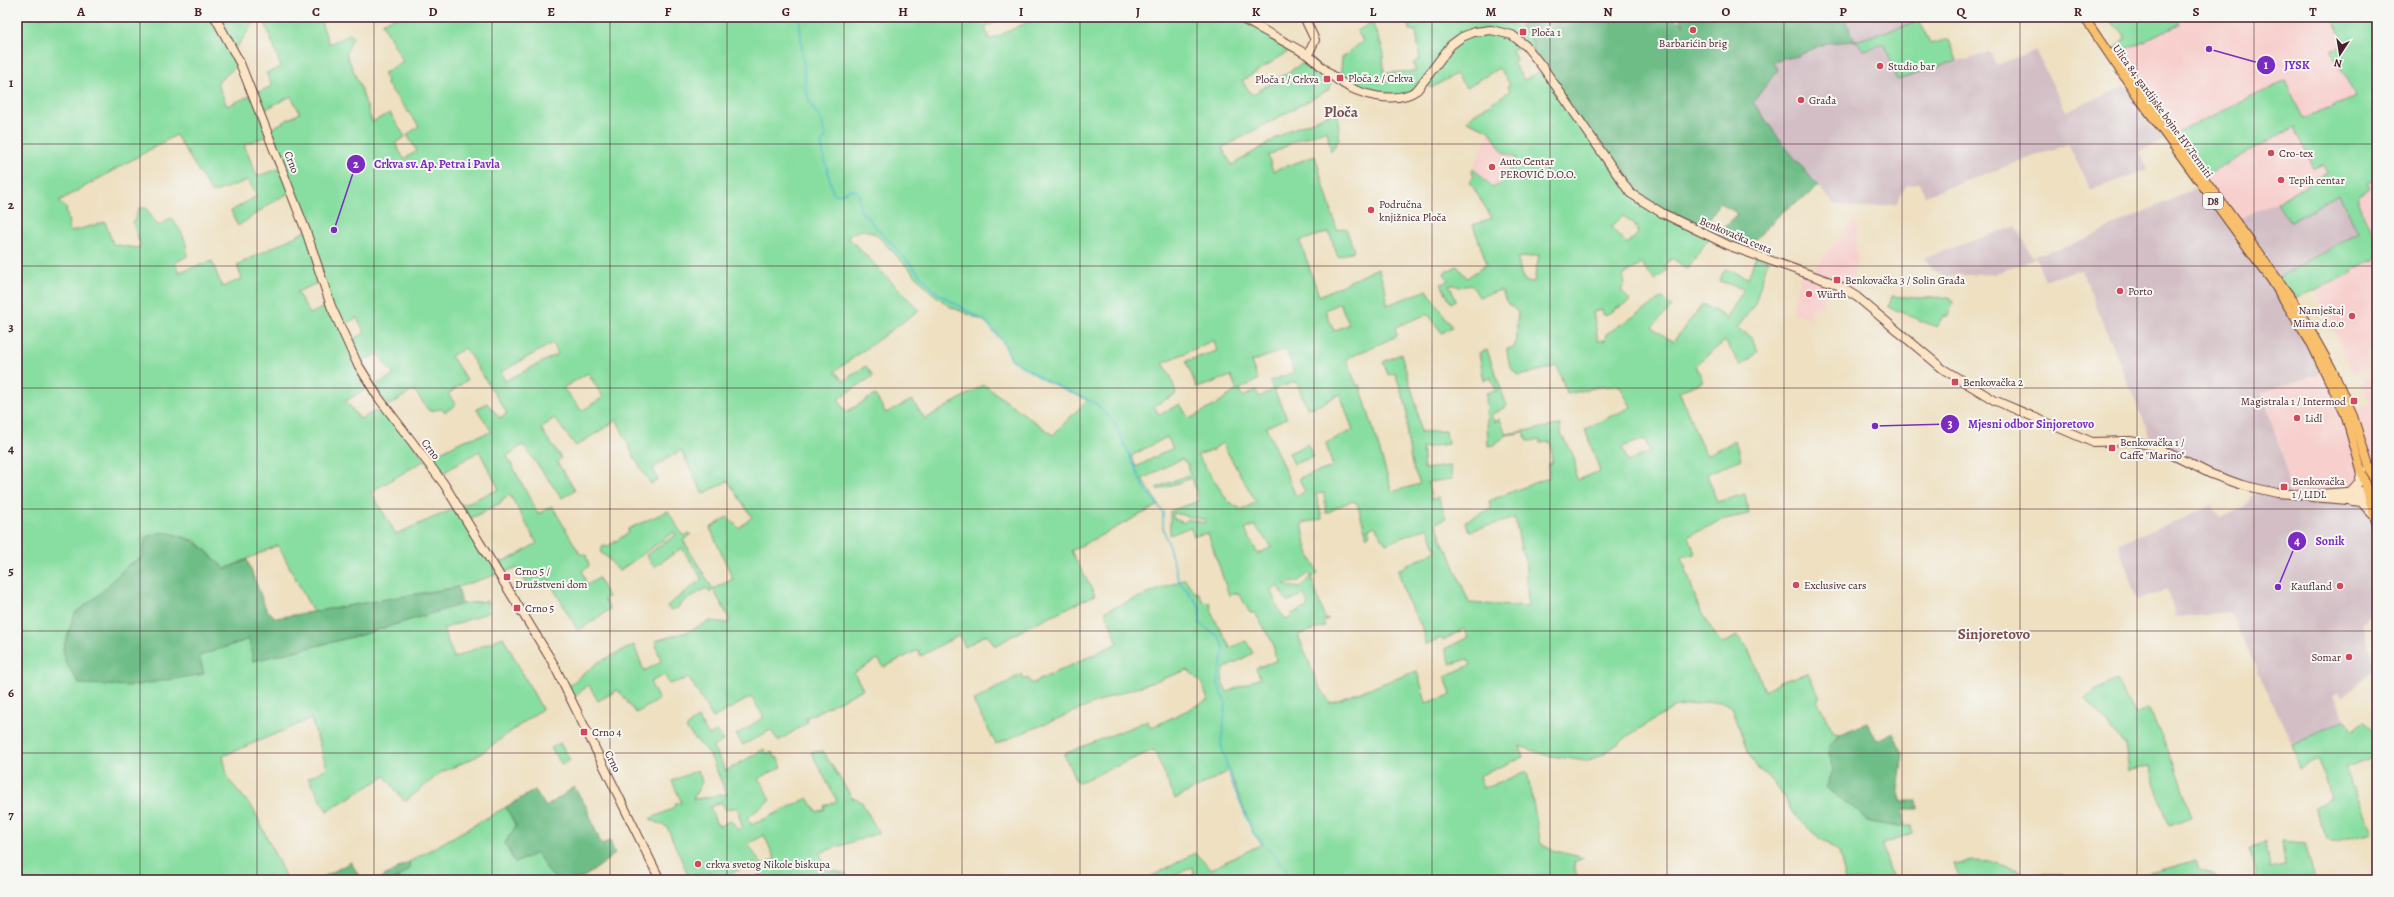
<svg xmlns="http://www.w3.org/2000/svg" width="2394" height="897" viewBox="0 0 2394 897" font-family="Alegreya,serif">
<rect width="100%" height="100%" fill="#f6f6f2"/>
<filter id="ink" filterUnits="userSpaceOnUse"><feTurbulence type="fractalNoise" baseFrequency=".025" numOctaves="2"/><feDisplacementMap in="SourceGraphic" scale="8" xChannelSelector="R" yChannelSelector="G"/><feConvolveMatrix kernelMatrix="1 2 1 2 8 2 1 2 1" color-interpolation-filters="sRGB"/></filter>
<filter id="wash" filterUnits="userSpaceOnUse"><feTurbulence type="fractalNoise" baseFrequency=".012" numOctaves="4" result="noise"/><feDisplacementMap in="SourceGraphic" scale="16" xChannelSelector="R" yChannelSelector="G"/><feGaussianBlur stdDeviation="0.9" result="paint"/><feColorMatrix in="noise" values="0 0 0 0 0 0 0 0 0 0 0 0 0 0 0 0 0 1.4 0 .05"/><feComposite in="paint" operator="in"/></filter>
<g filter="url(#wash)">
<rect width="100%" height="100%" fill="#eee0c1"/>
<!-- built -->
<g fill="#f7d0ce">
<path d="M2177,17H2332L2344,44L2331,51L2356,96L2303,119L2285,82L2173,135L2114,54L2180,25Z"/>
<path d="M2295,127L2313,169L2324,164L2328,172L2277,202L2235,220L2204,176Z"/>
<path d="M1490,131L1503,152L1516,158L1502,183L1492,188L1473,168Z"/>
<path d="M2376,180L2377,185V250L2358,203V197L2365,193L2368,183Z"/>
<path d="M1852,223H1857V259L1850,292L1830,285L1821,309L1813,307L1809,318L1791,312L1802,272L1810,275Z"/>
<path d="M2377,257V343L2376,347L2366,350L2368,367L2354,375L2315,289L2352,273L2351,270L2371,260H2376Z"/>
<path d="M2326,372L2347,413L2371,403L2362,381L2377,374V507L2374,494H2290L2284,461L2262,392Z"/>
</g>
<!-- industrial -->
<g fill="#d2bec4">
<path d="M1845,17H1919L1920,21L1856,41L1864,50L1885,44L1897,79L1989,52L1997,65L2035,50L2066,111L2126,86L2165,140L2140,151L2147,170L2091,190L2068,144L1925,196L1920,183L1906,186L1896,204L1861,208L1834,204L1783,144L1753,102L1778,70L1772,62L1797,56L1826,43L1855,41Z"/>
<path d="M2198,187L2252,254L2326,372L2262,392L2284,461L2290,494H2374L2377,507V609L2361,624L2377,668L2342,698L2338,692L2333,696L2346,719L2292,744L2230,612L2175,617L2168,589L2137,601L2118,543L2184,518L2211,504L2220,518L2245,506L2257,489L2147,444L2149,436L2146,426L2081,270L2044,280L2036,258L1994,274L1944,276L1931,268L1924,258L2016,226L2032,257L2069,246Z"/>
<path d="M2339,194L2358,233L2277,278L2235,220L2277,202L2290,222Z"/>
</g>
<!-- green -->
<g fill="#88dea1" stroke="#697e66" fill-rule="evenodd">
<path d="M17,17H262L253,24L234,51L240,63L217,83L227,106L272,86L266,73L281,67L263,17H325L320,19L329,44L350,34L353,37L346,53L360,86L372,122L390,113L405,137L395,143L404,159L417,151L407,135L419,126L386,83L387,80L383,74L403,61L382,23L394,17H1005L985,28L990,40L1038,17H1265L1258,27L1294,48L1242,81L1252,95L1311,58L1331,79L1330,89L1222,148L1232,165L1290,130L1338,111L1339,139L1331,152L1327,130L1295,141L1268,156L1273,171L1315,156L1337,230L1346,228L1347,231L1354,251L1338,257L1329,232L1300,241L1319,296L1378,268L1386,291L1387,305L1427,290L1452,327L1442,333L1428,314L1395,327L1397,336L1346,359L1357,386L1360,385L1392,492L1420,484L1412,465L1407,436V408L1395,373L1388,375L1383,362L1401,354L1417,408L1420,432L1446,431L1448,444L1422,448L1424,469L1450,466L1452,479L1428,482L1431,499L1439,498L1446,518L1436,523L1446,551L1448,550L1469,603L1528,607L1525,555L1522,554L1515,518L1470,531L1465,521L1491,509L1489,501L1549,477L1548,464L1552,463L1551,442L1540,443V440L1527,441L1524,432L1507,435L1493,445L1488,446L1486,393L1496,391L1491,378L1484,380L1479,353L1487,350L1507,406L1491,415L1494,422L1500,419L1506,434L1560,425C1559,438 1571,446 1574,458C1577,466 1573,472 1578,480L1600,471L1585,429L1631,407L1620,386L1599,387L1567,394L1557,366L1520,376C1509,370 1508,361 1507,349L1515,347L1518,312L1507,303L1501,290L1479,297L1472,285L1459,287L1452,284L1449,285L1456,300L1451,303L1441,284L1448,281L1444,273L1457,266L1467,278L1487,264L1473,225L1492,218L1470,182L1474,175L1472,173L1473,168L1493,188L1502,183L1516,158L1503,152L1490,131L1467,121L1474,114L1510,91L1507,86L1510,84L1499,68L1466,88L1456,74L1431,88L1423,82C1403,110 1366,90 1340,82L1342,58L1363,41L1357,31L1372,22L1383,50L1384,73L1416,71L1413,63L1420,59L1416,31L1410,30L1409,17H1506L1511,26L1520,25L1533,43L1532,54L1526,46L1512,49L1516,60L1513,63L1524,80L1544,69L1710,237L1687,269L1672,258L1664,266L1667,270L1654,280L1642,264L1623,275L1625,284L1621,290L1630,301L1604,316L1602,310L1593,312L1598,341L1605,340L1606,334L1663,298L1672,307L1652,327L1673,342L1703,304L1727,318L1744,289L1719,281L1725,269L1748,278L1756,256L1768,260L1755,304L1737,328L1750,336L1758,352L1741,366L1725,341L1696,365L1703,382L1679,391L1702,447L1707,455L1735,441L1741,459L1707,474L1717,502L1745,494L1749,514L1724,519L1689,536L1695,554L1682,557L1699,609L1721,644L1737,636L1748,649L1765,691L1782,681L1808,673L1820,698L1817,700L1834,733L1840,734L1835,739L1833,771L1827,782L1831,792L1854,806L1867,821L1890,826H1911L1912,833L1882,845L1893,880H1846L1839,852L1811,831L1792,812L1780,790L1768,776L1758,769L1748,753L1732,707L1722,702H1707L1673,708L1631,734L1604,754L1586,761L1545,755L1520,746L1523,757L1479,776L1483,788L1527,772L1541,844L1552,850L1584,858L1574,862L1577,880H1548L1546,874L1525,880H1193L1195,879L1192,867L1167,880H1145L1195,853L1211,869L1262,844L1253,833L1229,771L1175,799L1154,750L1077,783L1064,754L1147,721L1151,728L1208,700L1202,684L1188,670L1115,695L996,744L973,701L1022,674L1024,680L1028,678L1031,684L1118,643L1105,611L1185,579L1195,593L1198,592L1203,602L1210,603C1212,621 1224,632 1230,648L1246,641L1253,653L1224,669L1222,681L1227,692L1260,678L1256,668L1276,661L1273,643L1255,613H1250L1239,593L1229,595L1208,533L1194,536L1190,527L1170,535V511L1199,501L1192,478L1158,490L1156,488L1190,474L1188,464L1181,459L1142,479L1159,505L1071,551L1095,595L1033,624L995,646L987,634L965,647L959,635L921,656L918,650L884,667L878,659L854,673L863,689L806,718L807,723L778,741L771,730L743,745L736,735L764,717L751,697L713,718L689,678L669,684L665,675L650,682L659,700L636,713L618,690L598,701L589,685L571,699L566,688L597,663L634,645L644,671L661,662L655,641L687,632L710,621L729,623L728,616L713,589L710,593L706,588L680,604L678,608L670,610L667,606L702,579L682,548L654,567L646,555L676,535L674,532L619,571L606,556L601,553L603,545L607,547L628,533V529L668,511L683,536L690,533L691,535L683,540L713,589L733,579L710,528L728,517L739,528L752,517L728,481L703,494L681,450L653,468L658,480L651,484L634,457L617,420L576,446L554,418L541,429L561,458L557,462L575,490L562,498L523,445L507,456L538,514L552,506L580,554L586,555L589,566L582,571L587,585L599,578L608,597L604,599L610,609L578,631L548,579L532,590L516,568L458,587L313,612L278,545L225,569L195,540L146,537L141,558L127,566L95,598L75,613L203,674L199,656L249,639L253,661L361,635L462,604L487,601L489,612L443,629L454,658L503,637L542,709L476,757L440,773L405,802L385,776L327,811L308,778L327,768L311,719L223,756L228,779L254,810L287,880H17ZM291,96L300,113L267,131L260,112ZM176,135L212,193L248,180L257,196L231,211L238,226L277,199L291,192L306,231L237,265L242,279L222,287L212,261L179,272L175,263L187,256C188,241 180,229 171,218L158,226L146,208H139L133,224L141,246L136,248L113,244L105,222L70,232L66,208L59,201ZM269,135L282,168L257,176L244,145ZM1623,216L1635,224L1638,234L1627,244L1611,227ZM864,230L876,234L930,291L949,306L986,322L1003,342L1011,359L1044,380L1087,400L1053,435L984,385L925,419L912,400L886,413L875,395L846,412L838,399L873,376L866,366L843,381L835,371L919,310L848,237L852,233ZM1539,255L1534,282L1525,281L1521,274L1518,258ZM322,281L330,304L310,314L297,292ZM1340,303L1349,324L1334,331L1325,310ZM357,318L365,333L347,342L340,326ZM1214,340L1217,351L1186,361L1197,388L1231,376L1237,390L1212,407L1189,419L1180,404L1159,415L1154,406L1176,394L1171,377L1163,363ZM553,343L558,354L505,381L501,372ZM465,348L507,413L500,418L487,403L477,409L492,432L462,441L425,460L386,407L414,390L429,411L441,409L445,412L456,405L448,394L467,380L451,356ZM1286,349L1294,372L1270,381L1273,390L1259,397L1256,390L1243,397L1238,390L1258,380L1251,362ZM378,354L394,375L372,387L385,407L360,419L346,401L371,386L357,363ZM588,373L603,397L582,411L563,388ZM1296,381L1307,408C1320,407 1327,400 1340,394L1353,430L1326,443L1333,467L1299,478L1305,492L1296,496L1266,427L1287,418L1274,390ZM1167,437L1173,448L1136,467L1131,456ZM1645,439L1650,452L1628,462L1622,447ZM1222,443L1256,502L1245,508L1244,511L1228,501L1197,455L1211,451ZM479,451L499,489L396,534L371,492L425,460L438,476ZM1324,493L1326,513L1351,501L1357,503L1367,537L1370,534L1368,529L1375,526L1386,544L1428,527L1436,551L1398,570L1406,598L1424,631L1425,645L1441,638L1443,640L1464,629L1468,637L1445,649L1451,664L1468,659L1471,665L1445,676L1451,695L1426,703L1417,671L1330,703L1317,682L1298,635L1325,626L1323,621L1329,619H1325L1311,577L1318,573L1307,550L1302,523L1322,519L1316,494ZM510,495L537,543L516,556L493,565L466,521L502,502V499ZM1173,513L1206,520L1204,523L1187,519L1184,523L1173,518ZM1254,525L1272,547L1258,554L1245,530ZM1308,574L1311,576L1300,588L1286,586L1284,584L1297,582ZM1279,586L1287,602L1304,594L1308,604L1306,608L1291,614L1292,617L1286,620L1279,610L1271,591Z"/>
<path d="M2105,17H2177L2180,25L2122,51L2118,50L2117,46L2122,40L2126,39L2119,29Z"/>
<path d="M2332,17H2377V185L2376,180L2368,183L2370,189L2358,197V203C2365,219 2380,242 2376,260L2372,262L2371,260L2352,270V273L2293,300L2277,278L2358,233L2339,194L2290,222L2277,202L2328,172L2324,164L2313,169L2295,127L2204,176L2173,135L2285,81L2303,118L2356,97L2331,51L2344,44Z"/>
<path d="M1920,21L1930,44L1949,39L1957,61L1897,80L1885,44L1864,50L1855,41Z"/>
<path d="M1892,296L1918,298L1950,297L1953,303L1948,316H1943L1936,327L1889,307Z"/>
<path d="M1308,444L1313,457L1294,464L1289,453Z"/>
<path d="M2116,680L2135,715L2148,708L2173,761L2192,817L2169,825L2150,766L2129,771L2125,746L2086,699L2095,691Z"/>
<path d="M698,718L709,736L717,731L723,741L713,747L726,771L764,749L767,754L772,752L775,758L777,757L782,767L759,778L770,800L747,818L752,825L808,798L817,812L825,809L824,806L837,801L811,752L823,751L852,798L861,801L879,833L819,853L823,859L822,864L825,870L845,873L848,880H823L820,875L808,880H761L754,862L719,880H714L710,872L689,877L667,827L650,819L672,809L677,802L680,804L681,801L672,781L698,770L702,782L693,799L713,797L719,794L727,795L710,755L686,729L691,722ZM721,802L726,810L737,807L742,826L738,830L731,820L720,826L716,823L710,807ZM764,835L775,859L762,865L748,844Z"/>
<path d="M2346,719L2352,730L2365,721L2377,737V755L2345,768L2372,832L2337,841H2328L2314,807L2331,798L2325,776L2317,760L2300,769L2292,744Z"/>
<path d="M560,743L570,760L562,765L551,748Z"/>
<path d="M506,807L516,826L505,843L515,863L537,853L552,875L560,880H395L410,869L409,862Z"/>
<path d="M2282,841L2305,843L2315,880H2256L2250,848L2266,842L2270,869L2285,866Z"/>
<path d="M2196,860L2197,868L2215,875L2216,880H2125Z"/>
<path d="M1973,861L1991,862L2021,871L2023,880H1961L1953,864Z"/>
<path d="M2035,874H2062L2067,880H2037Z"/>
</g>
<!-- forest -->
<g fill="#6ebd87" stroke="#5c6e59">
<path d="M1528,17H1674L1684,25L1679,17H1844L1855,41L1826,43L1797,56L1772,62L1778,70L1753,102L1783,144L1818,186L1812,192L1782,212L1747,248L1717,234L1738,214L1719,202L1703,233L1630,193L1532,54L1533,43L1520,25Z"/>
<path d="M161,532C197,537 199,545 225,569L247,560L266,609L276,618L458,587L462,604L361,635L253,661L249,639L199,656L204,674L131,686L79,684L65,661L63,648L75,613L95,598L127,566L141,558L146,537Z"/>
<path d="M1867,723L1877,740L1893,733L1903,754L1898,790L1902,801H1917L1918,809H1904V826H1890L1867,821L1854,806L1845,802L1825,787L1833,771L1828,747L1840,734Z"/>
<path d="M574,787L586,806L601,844L610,841L615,854C598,866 575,892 553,876C546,871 542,860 537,853L515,863L505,843L516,826L506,807L535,790L546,807Z"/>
<path d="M351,862L361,880H318Z"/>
<path d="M409,862L410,869L395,880H377Z"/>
</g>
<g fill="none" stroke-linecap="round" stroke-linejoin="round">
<!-- stream -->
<path stroke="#51bccd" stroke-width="1.5" d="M799,17L806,90L810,103L821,120L826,138L821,143L822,148L833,193L840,195L850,190H855L859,195L860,210L936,292L986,322L1003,342L1011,359L1044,380L1095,403L1114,422L1145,489L1163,512V527L1179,581L1200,607V624L1219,637L1224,648L1218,683L1226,705L1221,744L1232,784L1253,833L1286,868L1289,880"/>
</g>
</g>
<g filter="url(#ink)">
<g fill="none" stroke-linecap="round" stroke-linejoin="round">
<defs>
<g id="secondary">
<path d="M215,17L240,63L306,231L331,306L357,363L378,397L444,484L553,663L660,880"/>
<path d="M1239,17C1261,29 1284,41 1306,54C1318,62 1327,73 1339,81C1359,95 1396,105 1417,90L1451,45L1462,37L1474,32L1491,30L1512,35L1526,46L1544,69L1630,193L1662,213L1730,246L1836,284L1857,297L1943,369L1994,400L2092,442L2130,441L2154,446L2211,474L2242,485L2277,493L2305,495L2374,490"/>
<path d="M1304,17L1315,40L1308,55"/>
<path d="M2350,492L2359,482L2362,470"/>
<path d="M2311,497L2348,500L2377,496"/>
<path d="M2353,501L2361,502L2375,517"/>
</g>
<g id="primary">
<path d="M2084,17L2138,97L2272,281L2312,345L2345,414L2377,525"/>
<path d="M2113,53L2295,303L2332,369L2353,416L2377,491"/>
</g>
</defs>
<!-- secondary casing -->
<use href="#secondary" stroke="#633c42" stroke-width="10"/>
<!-- primary casing -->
<use href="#primary" stroke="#633c42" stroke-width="10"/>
<!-- secondary -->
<use href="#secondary" stroke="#fce5c4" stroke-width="8"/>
<!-- primary -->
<use href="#primary" stroke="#f8bf6c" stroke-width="8"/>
</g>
</g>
<!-- grid -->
<path fill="none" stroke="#4a1f2b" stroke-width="1" stroke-opacity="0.55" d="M140,17V880M257,17V880M374,17V880M492,17V880M610,17V880M727,17V880M844,17V880M962,17V880M1080,17V880M1197,17V880M1314,17V880M1432,17V880M1550,17V880M1667,17V880M1784,17V880M1902,17V880M2020,17V880M2137,17V880M2254,17V880M17,144H2377M17,266H2377M17,388H2377M17,509H2377M17,631H2377M17,753H2377"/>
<!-- markers -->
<g fill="#d1495b" stroke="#f6f6f2" stroke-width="1.5">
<circle cx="1693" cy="30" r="4"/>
<rect x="1519" y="28" width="8" height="8" rx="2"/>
<circle cx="1880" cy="66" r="4"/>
<rect x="1336" y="74" width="8" height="8" rx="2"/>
<rect x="1323" y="75" width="8" height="8" rx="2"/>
<circle cx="1801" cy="100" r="4"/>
<circle cx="2271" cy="153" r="4"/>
<circle cx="1492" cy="167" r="4"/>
<circle cx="2281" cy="180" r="4"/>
<circle cx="1371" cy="210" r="4"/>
<rect x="1833" y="276" width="8" height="8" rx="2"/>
<circle cx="2120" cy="291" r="4"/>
<circle cx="1809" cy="294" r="4"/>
<circle cx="2352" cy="316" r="4"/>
<rect x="1951" y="378" width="8" height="8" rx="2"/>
<rect x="2350" y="397" width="8" height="8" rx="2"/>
<circle cx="2297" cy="418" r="4"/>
<rect x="2108" y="444" width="8" height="8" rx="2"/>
<rect x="2280" y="483" width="8" height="8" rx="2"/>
<rect x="503" y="573" width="8" height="8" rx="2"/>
<circle cx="1796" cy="585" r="4"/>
<circle cx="2340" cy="586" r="4"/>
<rect x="513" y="604" width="8" height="8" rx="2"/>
<circle cx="2349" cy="657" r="4"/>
<rect x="580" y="728" width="8" height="8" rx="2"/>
<circle cx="698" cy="864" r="4"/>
</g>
<g text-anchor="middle" stroke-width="4" stroke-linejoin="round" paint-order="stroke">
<!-- shield labels -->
<rect fill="#f6f6f2" stroke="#7e6067" stroke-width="1" x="2203" y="193" width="20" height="16" rx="3"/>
<g font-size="10" font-weight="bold" fill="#4a1f2b">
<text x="2213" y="205">D8</text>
</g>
<!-- poi labels -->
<g font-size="11" fill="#4a1f2b" stroke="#f6f6f2" text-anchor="start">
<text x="1531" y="36">Ploča 1</text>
<text x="1693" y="47" text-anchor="middle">Barbarićin brig</text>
<text x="1888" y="70">Studio bar</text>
<text x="1348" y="82">Ploča 2 / Crkva</text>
<text x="1319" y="83" text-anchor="end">Ploča 1 / Crkva</text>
<text x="1809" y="104">Građa</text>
<text x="2279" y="157">Cro-tex</text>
<text x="1500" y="165">Auto Centar<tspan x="1500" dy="13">PEROVIĆ D.O.O.</tspan></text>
<text x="2289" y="184">Tepih centar</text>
<text x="1379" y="208">Područna<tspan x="1379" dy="13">knjižnica Ploča</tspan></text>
<text x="1845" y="284">Benkovačka 3 / Solin Građa</text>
<text x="2128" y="295">Porto</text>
<text x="1817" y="298">Würth</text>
<text x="2344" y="314" text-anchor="end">Namještaj<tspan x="2344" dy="13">Mima d.o.o</tspan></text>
<text x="1963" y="386">Benkovačka 2</text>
<text x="2346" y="405" text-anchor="end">Magistrala 1 / Intermod</text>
<text x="2305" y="422">Lidl</text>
<text x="2120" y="446">Benkovačka 1 /<tspan x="2120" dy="13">Caffe "Marino"</tspan></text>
<text x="2292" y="485">Benkovačka<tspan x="2292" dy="13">1 / LIDL</tspan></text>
<text x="515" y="575">Crno 5 /<tspan x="515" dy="13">Družstveni dom</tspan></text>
<text x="1804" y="589">Exclusive cars</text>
<text x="2332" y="590" text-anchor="end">Kaufland</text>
<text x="525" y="612">Crno 5</text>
<text x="2341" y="661" text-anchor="end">Somar</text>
<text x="592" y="736">Crno 4</text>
<text x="706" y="868">crkva svetog Nikole biskupa</text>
</g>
<!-- street labels -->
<g font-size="11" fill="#4a1f2b" stroke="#f6f6f2">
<text transform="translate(2163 111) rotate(54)" y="4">Ulica 84. gardijske bojne HV Termiti</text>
<text transform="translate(292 162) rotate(69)" y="4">Crno</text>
<text transform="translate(1736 235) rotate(23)" y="4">Benkovačka cesta</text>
<text transform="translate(431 449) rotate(53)" y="4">Crno</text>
<text transform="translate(613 761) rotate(64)" y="4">Crno</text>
</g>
<!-- district labels -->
<g font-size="15" font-weight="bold" fill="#7b4e51" stroke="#f6f6f2">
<text x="1341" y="117">Ploča</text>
<text x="1994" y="639">Sinjoretovo</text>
</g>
</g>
<!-- callouts -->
<path fill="none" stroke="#7b2cbf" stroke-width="1.5" d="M2209 49L2266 65M334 230L356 164M1875 426L1950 424M2278 587L2297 541"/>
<g fill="#7b2cbf" stroke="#f6f6f2" stroke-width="1.5">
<circle cx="2209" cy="49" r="4"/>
<circle cx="334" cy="230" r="4"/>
<circle cx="1875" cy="426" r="4"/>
<circle cx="2278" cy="587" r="4"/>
<circle cx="2266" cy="65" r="10"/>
<circle cx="356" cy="164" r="10"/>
<circle cx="1950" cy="424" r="10"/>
<circle cx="2297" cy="541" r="10"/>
</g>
<g font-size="12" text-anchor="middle" font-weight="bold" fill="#fff">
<text x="2266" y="69">1</text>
<text x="356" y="168">2</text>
<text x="1950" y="428">3</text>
<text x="2297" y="545">4</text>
</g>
<g font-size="12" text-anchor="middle" font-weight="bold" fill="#7b2cbf" stroke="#f6f6f2" stroke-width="4" stroke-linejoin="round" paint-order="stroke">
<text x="2297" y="69">JYSK</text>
<text x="437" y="168">Crkva sv. Ap. Petra i Pavla</text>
<text x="2031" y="428">Mjesni odbor Sinjoretovo</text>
<text x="2330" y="545">Sonik</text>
</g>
<!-- margin -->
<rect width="2394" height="897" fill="none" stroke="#f6f6f2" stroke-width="44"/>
<!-- north arrow -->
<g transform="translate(2340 54) rotate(192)" stroke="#f6f6f2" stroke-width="3" paint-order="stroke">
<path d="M0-3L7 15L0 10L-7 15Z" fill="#4a1f2b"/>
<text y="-6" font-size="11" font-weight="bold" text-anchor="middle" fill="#4a1f2b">N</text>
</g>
<rect x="22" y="22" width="2350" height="853" fill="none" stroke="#4a1f2b" stroke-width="1.5"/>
<g font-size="13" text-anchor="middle" font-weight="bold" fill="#4a1f2b">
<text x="81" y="16">A</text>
<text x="198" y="16">B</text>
<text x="316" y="16">C</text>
<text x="433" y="16">D</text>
<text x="551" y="16">E</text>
<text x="668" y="16">F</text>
<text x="786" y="16">G</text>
<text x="903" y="16">H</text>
<text x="1021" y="16">I</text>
<text x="1138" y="16">J</text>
<text x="1256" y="16">K</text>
<text x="1373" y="16">L</text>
<text x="1491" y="16">M</text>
<text x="1608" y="16">N</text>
<text x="1726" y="16">O</text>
<text x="1843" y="16">P</text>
<text x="1961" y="16">Q</text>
<text x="2078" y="16">R</text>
<text x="2196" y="16">S</text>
<text x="2313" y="16">T</text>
<text x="11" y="87">1</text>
<text x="11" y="209">2</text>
<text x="11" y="331">3</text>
<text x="11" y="453">4</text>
<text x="11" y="575">5</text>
<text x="11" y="697">6</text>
<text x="11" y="819">7</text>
</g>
</svg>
